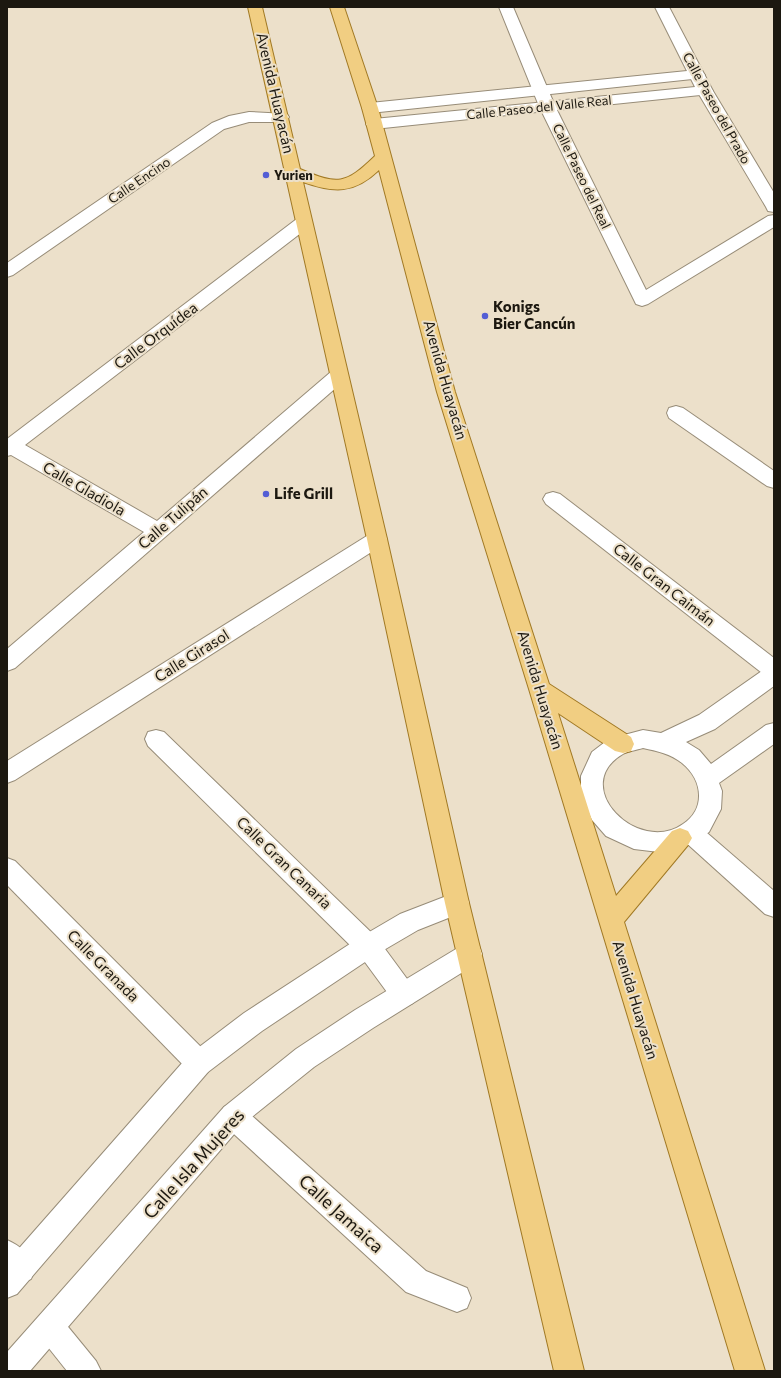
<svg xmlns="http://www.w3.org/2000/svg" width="781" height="1378" viewBox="0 0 781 1378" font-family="Commissioner,sans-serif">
<rect width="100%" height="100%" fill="#ece0ca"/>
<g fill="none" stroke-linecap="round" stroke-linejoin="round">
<defs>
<g id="minor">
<path d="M499,7H513L555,106L646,290L768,216L774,215V227L648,304L642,306L636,304L539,106Z"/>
<path d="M655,7H669L713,91L774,193V212L768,211L766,207L697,91Z"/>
<path d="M249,112L287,114L289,117L287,120L281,122H249L224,129L13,275L7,277V263L212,123L229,116Z"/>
<path d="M304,217L310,218L312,222L310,226L25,445L157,521L332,371L339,369L346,371L348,375L346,379L15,668L7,671V649L144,532L11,455L7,456V439L298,218Z"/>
<path d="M676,406L683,408L774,471V488L767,486L669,418L667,413L669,408Z"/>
<path d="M553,492L560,494L774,658V679L766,676L546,504L543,499L546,494Z"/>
<path d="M377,531L384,534L387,539L384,544L15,780L7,783V761L370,534Z"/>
<path d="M156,730L164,732L377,938L413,987L417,995L413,1003L404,1007L395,1003L359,954L148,746L145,739L148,732Z"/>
<path d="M691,823L699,826L774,891V917L765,914L683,840L679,833L683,826Z"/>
<path d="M7,858L15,861L208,1054L212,1063L208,1072L199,1076L190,1072L7,885Z"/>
<path d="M233,1103L242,1107L426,1271L467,1288L471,1298L467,1308L457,1312L406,1292L224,1125L220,1116L224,1107Z"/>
<path d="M7,1240C21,1246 30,1255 35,1269L31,1279L21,1283L11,1279L7,1275Z"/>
<path d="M50,1312L60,1317L96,1361L101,1371H67L40,1337L35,1327L40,1317Z"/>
</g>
<g id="tertiary">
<path d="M697,70L702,72L705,75L702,78L370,113L365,111L362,108L365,105L370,103Z"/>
<path d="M705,86L710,88L713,91L710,94L374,129L368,127L366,124L368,121L374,119Z"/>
<path d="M774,665V686L715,729L686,742L699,750L711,764L766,725L774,723V744L719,783L722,791L721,809L709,832L692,844L659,852L634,849L606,836L592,820L581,795V776L592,752L609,739L643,730L661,733L699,715L766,668ZM643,748C657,751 671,754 682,763C703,780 706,809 683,824C638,856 568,786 623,754C628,751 637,750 643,748Z"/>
<path d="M457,892L466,895L469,903L466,911L418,930L377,954L262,1031L208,1072L17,1294L7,1298V1262L190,1054L244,1013L359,938L400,914Z"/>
<path d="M470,943L479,946L482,954L479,962L373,1028L314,1067L242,1125L30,1371H7V1352L224,1107L296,1049L355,1010L461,946Z"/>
</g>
<path id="primary" d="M248,7H262L300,169C338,185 345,185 375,156L362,108L330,7H344L378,108L455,392L549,684L631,737L634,744L631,751L623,753L615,751L558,713L616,896L672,831L680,828L688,831L692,838L688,845L624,922L765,1371H735L529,689L437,392L379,170C354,194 334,193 303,182L387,539L469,903L584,1371H554L445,903L367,539Z"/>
</defs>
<!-- minor casing -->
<use href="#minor" stroke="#978c78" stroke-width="2"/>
<!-- tertiary casing -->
<use href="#tertiary" stroke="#978c78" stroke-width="2"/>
<!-- primary casing -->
<use href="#primary" stroke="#a17924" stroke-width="2"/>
<!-- minor -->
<use href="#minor" fill="#fff" fill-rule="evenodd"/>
<!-- tertiary -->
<use href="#tertiary" fill="#fff" fill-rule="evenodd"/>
<!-- primary -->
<use href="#primary" fill="#f1ce82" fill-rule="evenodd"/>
</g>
<!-- markers -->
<g fill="#535ed5" stroke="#ece0ca" stroke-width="1.5">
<circle cx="266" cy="175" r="4"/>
<circle cx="485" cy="316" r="4"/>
<circle cx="266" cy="494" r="4"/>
</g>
<g text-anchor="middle" stroke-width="4" stroke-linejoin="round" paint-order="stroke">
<!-- far-street labels -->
<g font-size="13" fill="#1c1810" stroke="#ece0ca">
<text transform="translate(539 107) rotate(-6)" y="5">Calle Paseo del Valle Real</text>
<text transform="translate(717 108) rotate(61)" y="5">Calle Paseo del Prado</text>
<text transform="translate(582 176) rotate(64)" y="5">Calle Paseo del Real</text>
<text transform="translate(139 180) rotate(-34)" y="5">Calle Encino</text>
</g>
<!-- far-poi labels -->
<g font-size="13" font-weight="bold" fill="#1c1810" stroke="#ece0ca" text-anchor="start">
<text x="274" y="180">Yurien</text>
</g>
<!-- street labels -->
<g font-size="15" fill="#1c1810" stroke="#ece0ca">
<text transform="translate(275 93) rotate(77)" y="5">Avenida Huayacán</text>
<text transform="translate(156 336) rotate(-37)" y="5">Calle Orquídea</text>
<text transform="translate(445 380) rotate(74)" y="5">Avenida Huayacán</text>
<text transform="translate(84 489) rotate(30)" y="5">Calle Gladiola</text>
<text transform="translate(173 518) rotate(-41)" y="5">Calle Tulipán</text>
<text transform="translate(664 585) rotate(38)" y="5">Calle Gran Caimán</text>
<text transform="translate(192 656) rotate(-32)" y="5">Calle Girasol</text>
<text transform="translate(540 690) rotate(73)" y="5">Avenida Huayacán</text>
<text transform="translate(284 863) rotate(44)" y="5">Calle Gran Canaria</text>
<text transform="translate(103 966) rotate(45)" y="5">Calle Granada</text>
<text transform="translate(635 1000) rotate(73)" y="5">Avenida Huayacán</text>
</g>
<!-- poi labels -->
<g font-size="15" font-weight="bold" fill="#1c1810" stroke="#ece0ca" text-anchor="start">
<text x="493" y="312">Konigs<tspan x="493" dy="17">Bier Cancún</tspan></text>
<text x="274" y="499">Life Grill</text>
</g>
<!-- near-street labels -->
<g font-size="18" fill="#1c1810" stroke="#ece0ca">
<text transform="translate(194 1164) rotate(-48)" y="6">Calle Isla Mujeres</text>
<text transform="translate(341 1214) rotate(42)" y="6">Calle Jamaica</text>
</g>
</g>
<!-- border -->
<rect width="781" height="1378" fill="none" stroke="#1c1810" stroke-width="16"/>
</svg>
